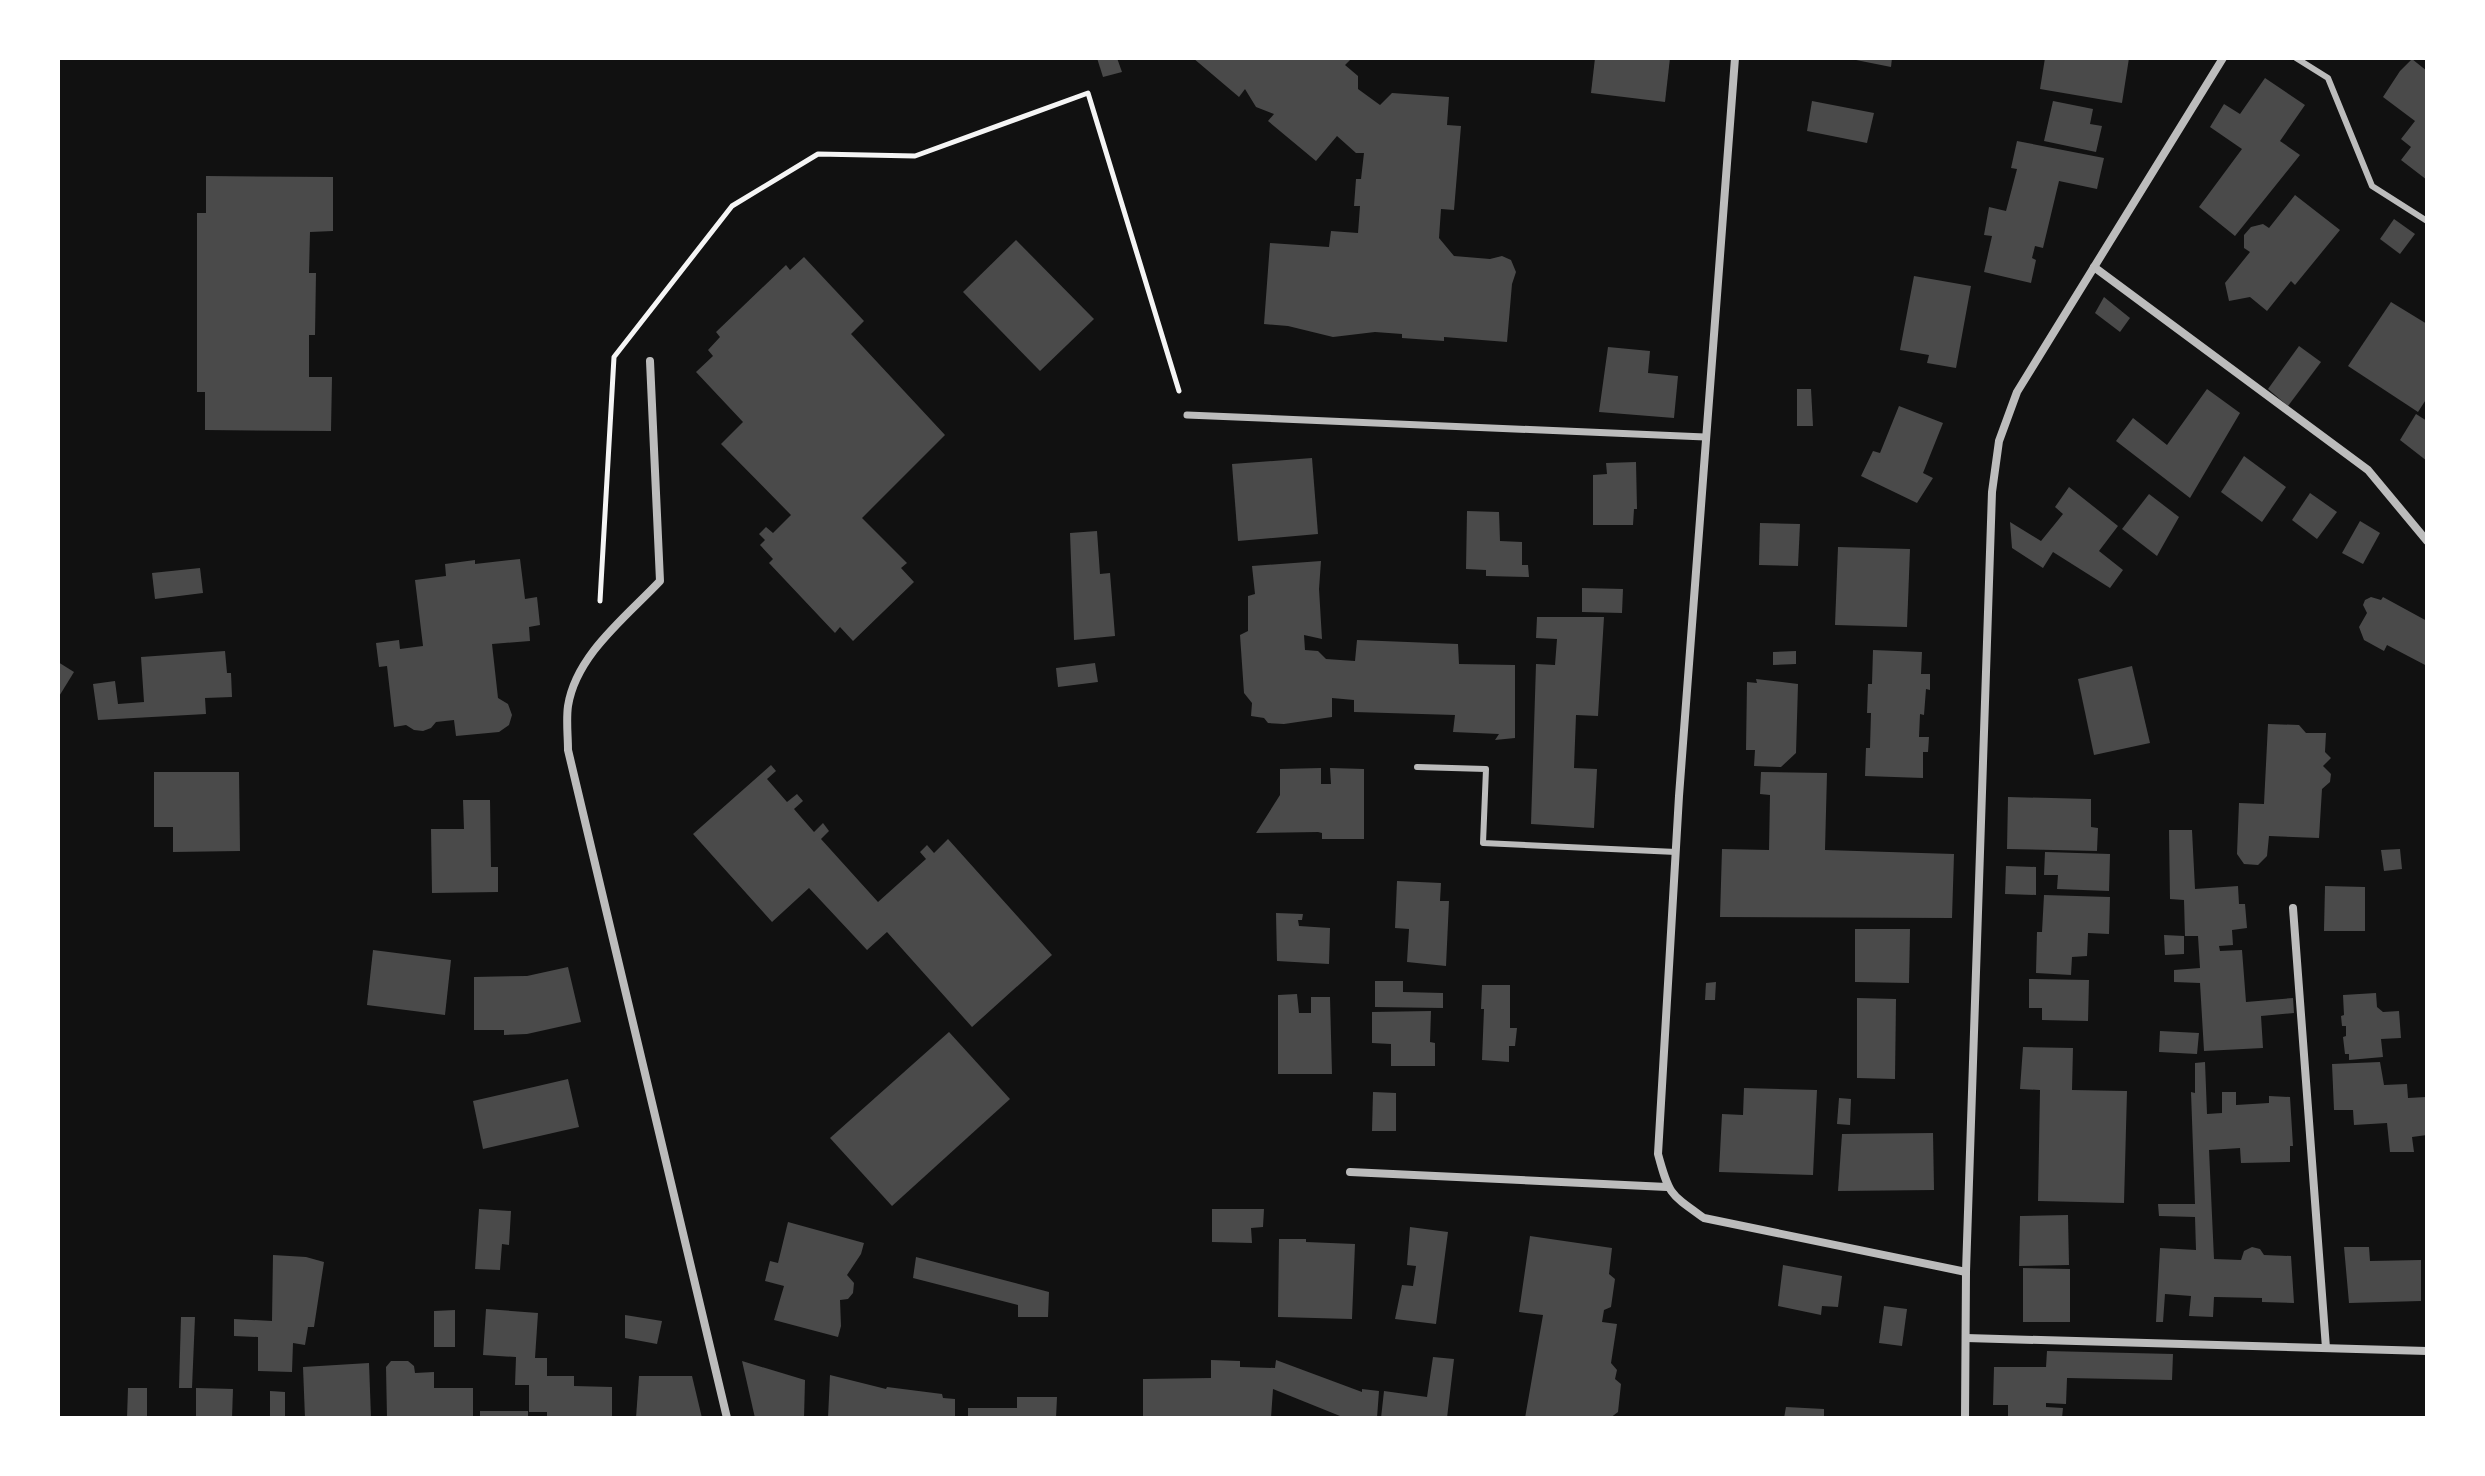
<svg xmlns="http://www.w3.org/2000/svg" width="2485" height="1476" viewBox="0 0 2485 1476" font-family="'Noto Sans',sans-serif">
<rect width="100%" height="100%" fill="#111"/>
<!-- building -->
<g fill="#4a4a4a">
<path d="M1097,58H1117L1122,72L1103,77Z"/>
<path d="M1193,58H1352L1345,65L1358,76V89L1380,105L1392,93L1449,97L1447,125L1461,126L1454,210L1441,209L1439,238L1454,256L1490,259L1502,256L1511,260L1516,272L1512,284L1507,342L1444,337V341L1402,338V334L1375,332L1333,337L1288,326L1264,324L1270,243L1329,247L1331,231L1358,233L1360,206H1354L1356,179H1361L1364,153H1356L1337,136L1316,161L1268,121L1274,114L1256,107L1245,89L1239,97Z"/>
<path d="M1595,58H1670L1665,102L1591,93Z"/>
<path d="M1846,58H1892L1891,67Z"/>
<path d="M2045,58H2129L2122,103L2040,89Z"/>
<path d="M2412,59L2427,71V180L2401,160L2411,147L2401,139L2415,121L2383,97L2400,71Z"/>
<path d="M2265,78L2305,105L2280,141L2300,155L2235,236L2199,207L2242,149L2210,127L2224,104L2240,114Z"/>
<path d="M1812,101L1874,113L1867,143L1807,131Z"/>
<path d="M2053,101L2093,109L2090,124L2102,126L2096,152L2044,141Z"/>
<path d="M2017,141L2104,158L2097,189L2059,181L2043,248L2035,246L2032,258L2036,260L2031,283L1984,272L1992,236L1984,235L1989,207L2006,211L2017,169L2011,168Z"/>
<path d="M206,176L333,177V231L310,232L309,273H316L315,335H309V377H332L331,431L205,430V392H197V213H206Z"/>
<path d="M2295,195L2340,230L2295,285L2291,281L2267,311L2250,297L2229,301L2225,283L2250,252L2244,248V235L2251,227L2263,224L2269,228Z"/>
<path d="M2394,219L2415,234L2400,254L2380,239Z"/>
<path d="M1016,240L1094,319L1040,371L963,292Z"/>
<path d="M804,257L864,321L851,334L945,435L862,518L907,563L901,568L914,582L853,641L840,627L835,633L769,563L773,559L760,545L765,540L759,534L766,527L773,533L791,515L721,444L743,422L696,372L713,356L708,350L720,337L716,332L786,265L790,270Z"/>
<path d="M1914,276L1971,286L1956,368L1927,363L1929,355L1900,350Z"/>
<path d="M2104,297L2130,318L2120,332L2095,313Z"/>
<path d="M2391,302L2427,324V398L2418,412L2348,366Z"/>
<path d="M2299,346L2321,362L2288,406L2268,389Z"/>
<path d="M1608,347L1650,351L1648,373L1678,376L1674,418L1599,412Z"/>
<path d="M1797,389H1811L1813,426H1797Z"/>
<path d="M2207,389L2240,413L2190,498L2116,441L2133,418L2167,445Z"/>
<path d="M1899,406L1943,423L1923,473L1933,478L1917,503L1861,476L1873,451L1880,453Z"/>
<path d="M2416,414L2427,421V461L2400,440Z"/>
<path d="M2244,456L2286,487L2262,522L2221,492Z"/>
<path d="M1312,458L1318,534L1238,541L1232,464Z"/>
<path d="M1636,462L1637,509H1634L1633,525H1593V475L1607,474L1606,463Z"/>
<path d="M2069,487L2118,526L2099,551L2123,570L2110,588L2053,552L2043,568L2012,548L2010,522L2041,541L2063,514L2055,507Z"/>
<path d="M2310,493L2337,512L2317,539L2292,520Z"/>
<path d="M2149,494L2179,517L2157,556L2122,529Z"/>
<path d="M1467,511L1499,512L1500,541L1522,542V565H1528L1529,577L1486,576V570L1466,569Z"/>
<path d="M2360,521L2380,533L2363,564L2342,553Z"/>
<path d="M1760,523L1800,524L1798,566L1759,565Z"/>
<path d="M1097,531L1100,574L1110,573L1115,636L1074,640L1070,533Z"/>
<path d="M1838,547L1910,549L1907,627L1835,625Z"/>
<path d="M520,559L525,599L537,597L540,625L529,627L530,641L492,644L498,698L508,704L512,715L509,725L499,732L456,736L454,720L436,722L431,728L423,731L414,730L406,725L394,727L387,666L379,667L376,643L399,640L400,649L423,646L415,580L446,576L445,564L475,560V564Z"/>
<path d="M1321,561L1319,589L1322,639L1304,635L1305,650L1318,651L1326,659L1355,661L1357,640L1458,644L1459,664L1515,665V738L1495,740L1499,734L1453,732L1455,715L1354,712V700L1332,698V717L1284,724L1268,723L1264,718L1251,716L1252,703L1244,693L1240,635L1248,631V596L1255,594L1252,566Z"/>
<path d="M200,568L203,593L155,599L152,573Z"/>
<path d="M1582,588L1623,589L1622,613L1582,612Z"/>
<path d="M2371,597L2381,600L2383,597L2427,621V666L2387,645L2384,651L2364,640L2359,627L2367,613L2363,605L2365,600Z"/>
<path d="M1537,617H1604L1598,716L1576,715L1574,768L1597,769L1594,828L1531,824L1536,664L1555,665L1557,639L1536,638Z"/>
<path d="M1873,650L1922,652L1921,674H1930V690L1926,689L1924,715L1920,714L1919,737H1929L1928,752H1923V778L1865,776L1866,748H1870L1871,713H1867L1868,684H1872Z"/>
<path d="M225,651L227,673H231L232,697L205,698L206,714L98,720L93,684L115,681L118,704L144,702L141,657Z"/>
<path d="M1796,651V664L1773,665V652Z"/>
<path d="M58,662L74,672L58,698Z"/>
<path d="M1095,663L1098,682L1058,687L1056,668Z"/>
<path d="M2132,666L2150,743L2094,755L2078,679Z"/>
<path d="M1756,679L1798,684L1796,753L1781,767L1754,766L1755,750H1746L1747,682L1757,683Z"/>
<path d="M2268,724L2299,725L2306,733H2326L2325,752L2331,758L2323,766L2331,774L2330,782L2322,789L2319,838L2269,836L2267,856L2258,865L2244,864L2237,854L2239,803L2264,804Z"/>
<path d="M771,765L776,771L767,779L787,802L797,794L803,801L794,809L814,832L823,823L829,831L821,839L878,902L926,859L920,852L927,845L934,853L948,839L1052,955L972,1027L887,932L867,950L809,888L772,922L693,834Z"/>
<path d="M1321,768V784H1331L1330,768L1364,769V839H1322V833L1318,832L1256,833L1280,795V769Z"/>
<path d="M154,772H239L240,851L173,852V827H154Z"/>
<path d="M1761,772L1827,773L1825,850L1954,854L1952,918L1720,917L1722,849L1769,850L1770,795L1760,794Z"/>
<path d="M2008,797L2091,799V827L2098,828L2097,851L2007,849Z"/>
<path d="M463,800H490L491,867H498V892L432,893L431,829H464Z"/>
<path d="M2169,830H2192L2195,889L2238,886L2239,904H2245L2247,928L2232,930L2233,945L2219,946L2220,951L2242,950L2246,1002L2293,998L2294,1013L2261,1016L2263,1048L2204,1051L2200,983L2174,982V970L2200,968L2198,936H2185L2184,900L2170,899Z"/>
<path d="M2400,849L2402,869L2384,871L2381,850Z"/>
<path d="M2045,852L2110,854L2109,891L2057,889L2058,875H2044Z"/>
<path d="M2006,866L2036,867V895L2005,894Z"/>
<path d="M1397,881L1441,883L1440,901H1449L1446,966L1407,962L1409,929L1395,928Z"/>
<path d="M2325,886L2365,887V931H2324Z"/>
<path d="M2044,895L2110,897L2109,934L2088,933L2087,956L2072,957L2071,975L2036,973L2037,932H2042Z"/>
<path d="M1276,913L1303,914L1302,920H1298L1299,926L1330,928L1329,964L1277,961Z"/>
<path d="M1855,929H1910L1909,983L1855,982Z"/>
<path d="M2164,935L2184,936V954L2165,955Z"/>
<path d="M373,950L451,960L445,1015L367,1005Z"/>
<path d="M568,967L581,1022L527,1034L504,1035V1030H474V977L527,976Z"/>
<path d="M2029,979L2089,980L2088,1021L2042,1020V1008H2029Z"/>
<path d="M1375,981H1403V992L1443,993V1008L1375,1007Z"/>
<path d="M1716,982L1715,1000H1705L1706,983Z"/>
<path d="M1482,985H1510V1028H1517L1515,1046H1509V1062L1482,1060L1484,1009H1481Z"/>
<path d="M2376,993L2377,1007L2383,1012L2399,1011L2401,1038L2381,1039L2383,1057L2349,1060V1054H2345L2343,1037L2346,1036V1026H2342L2341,1016L2344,1015L2343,995Z"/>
<path d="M1297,994L1299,1013H1311V997H1330L1332,1074H1278V995Z"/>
<path d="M1857,998L1896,999L1895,1079L1857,1078Z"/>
<path d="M1431,1011L1430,1042L1435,1043V1066H1391V1044L1372,1043V1012Z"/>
<path d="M2160,1031L2199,1033L2197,1054L2159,1052Z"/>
<path d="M949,1032L1010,1099L892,1206L830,1138Z"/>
<path d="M2023,1047L2073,1048L2072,1090L2127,1091L2124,1203L2038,1201L2040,1090L2020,1089Z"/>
<path d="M2205,1062L2207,1114L2222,1113V1092H2236V1105L2269,1103V1096L2290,1097L2293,1146H2290V1162L2241,1163L2240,1148L2209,1150L2214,1259L2241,1260L2244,1251L2252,1247L2260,1249L2264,1255L2291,1256L2294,1303L2262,1302V1298L2216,1297H2214L2213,1317L2189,1316L2191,1296L2165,1294L2163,1322H2156L2160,1248L2196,1250L2195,1217L2159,1216L2158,1204H2195L2191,1092L2195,1093V1063Z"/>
<path d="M2380,1062L2384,1085L2407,1084L2408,1098L2426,1097L2427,1135L2412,1137L2414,1152H2390L2387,1123L2354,1125L2353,1110H2334L2332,1064Z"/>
<path d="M568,1079L579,1127L483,1149L473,1101Z"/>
<path d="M1744,1088L1817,1090L1813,1175L1719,1172L1722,1114L1743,1115Z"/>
<path d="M1373,1092L1396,1093V1131H1372Z"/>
<path d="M1839,1098L1851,1099L1850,1125L1837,1124Z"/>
<path d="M1933,1133L1934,1190L1838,1191L1842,1134Z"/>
<path d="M479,1209L511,1211L509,1245L502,1244L500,1270L475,1269Z"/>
<path d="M1212,1209H1264L1263,1227L1251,1228L1252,1243L1212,1242Z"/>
<path d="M2068,1215L2069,1265L2019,1266L2020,1216Z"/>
<path d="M788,1222L864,1243L861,1254L847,1275L854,1283L853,1293L848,1299L840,1300L841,1326L838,1337L774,1320L784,1286L765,1281L770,1261L778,1263Z"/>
<path d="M1410,1227L1448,1232L1436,1324L1395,1319L1402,1285L1413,1286L1416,1266L1407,1265Z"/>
<path d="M1530,1236L1612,1248L1609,1274L1615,1279L1611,1307L1604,1310L1602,1322L1617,1324L1611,1363L1617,1370L1615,1379L1621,1384L1618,1412L1610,1418H1525L1543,1315L1519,1312Z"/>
<path d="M1279,1239H1306V1242L1355,1244L1352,1319L1278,1317Z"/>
<path d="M2344,1247H2369L2370,1261L2421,1260V1301L2349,1303Z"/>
<path d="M273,1255L306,1257L324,1262L314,1327H308L305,1345L293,1343L292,1372L258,1371V1337L234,1336V1319L272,1321Z"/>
<path d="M916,1257L1049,1292L1048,1317H1018V1305L913,1278Z"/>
<path d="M1783,1265L1842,1276L1838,1307L1822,1306L1821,1315L1778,1306Z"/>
<path d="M2023,1268L2070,1269V1322H2023Z"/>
<path d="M1884,1306L1907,1309L1902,1346L1879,1343Z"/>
<path d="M486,1309L538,1313L535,1358H547V1376H574V1386L612,1387V1418H547V1412H529V1385H515L516,1357L483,1355Z"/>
<path d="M455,1310V1347H434V1311Z"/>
<path d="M625,1315L662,1321L657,1344L625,1338Z"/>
<path d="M181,1317H195L192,1388H179Z"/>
<path d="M2047,1351L2173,1354L2172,1380L2067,1378L2066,1404L2046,1403V1407L2063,1408L2062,1418H2008V1405H1993L1994,1367H2046Z"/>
<path d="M1433,1357L1454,1359L1447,1418H1381L1384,1391L1427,1397Z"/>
<path d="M1211,1360L1240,1361V1367L1275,1368L1276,1360L1362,1392V1389L1379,1391L1377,1418H1345L1273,1389L1271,1418H1143V1379L1211,1378Z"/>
<path d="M391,1361H408L414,1366L415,1373L434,1372V1388H473V1418H387L386,1367Z"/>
<path d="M742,1361L805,1380L804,1418H755Z"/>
<path d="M369,1363L371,1418H305L303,1367Z"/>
<path d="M830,1375L886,1389L887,1387L942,1394L943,1398L955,1399V1418H828Z"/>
<path d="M639,1376H692L702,1418H636Z"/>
<path d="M128,1388H147V1418H127Z"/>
<path d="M196,1388L233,1389L232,1418H196Z"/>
<path d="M270,1391L285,1392V1418H270Z"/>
<path d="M1017,1397H1057L1056,1418H968V1408H1017Z"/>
<path d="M1786,1407L1824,1409V1418H1784Z"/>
<rect x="480" y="1411" width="48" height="7"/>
</g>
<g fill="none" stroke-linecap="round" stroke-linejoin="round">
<!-- path -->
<path stroke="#f5f5f5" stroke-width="5" d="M600,601L614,357L732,206L818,154L915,156L1088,93L1179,391"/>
<!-- service -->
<g stroke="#bcbcbc" stroke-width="6">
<path d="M2296,58L2328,78L2372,186L2427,221"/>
<path d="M1417,767L1486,769L1483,843L1676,852"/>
</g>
<!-- pedestrian -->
<path stroke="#bcbcbc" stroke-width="7" d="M1187,415L1705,437"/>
<!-- minor -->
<g stroke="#bcbcbc" stroke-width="8">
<path d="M1735,58L1679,796L1658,1154C1669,1195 1670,1194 1704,1218L1966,1272"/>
<path d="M2094,267L2368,470L2427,541"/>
<path d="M650,361L660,581C626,617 576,655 568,706C566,720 568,736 568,750L727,1418"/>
<path d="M2293,908L2326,1348"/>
<path d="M1350,1172L1667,1187"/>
<path d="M1966,1338L2427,1351"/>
<path d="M1965,1418L1966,1272L1992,492L1999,441L2017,392L2223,58"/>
</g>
</g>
<!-- border -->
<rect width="2485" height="1476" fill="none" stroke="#ffffff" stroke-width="120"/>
</svg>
